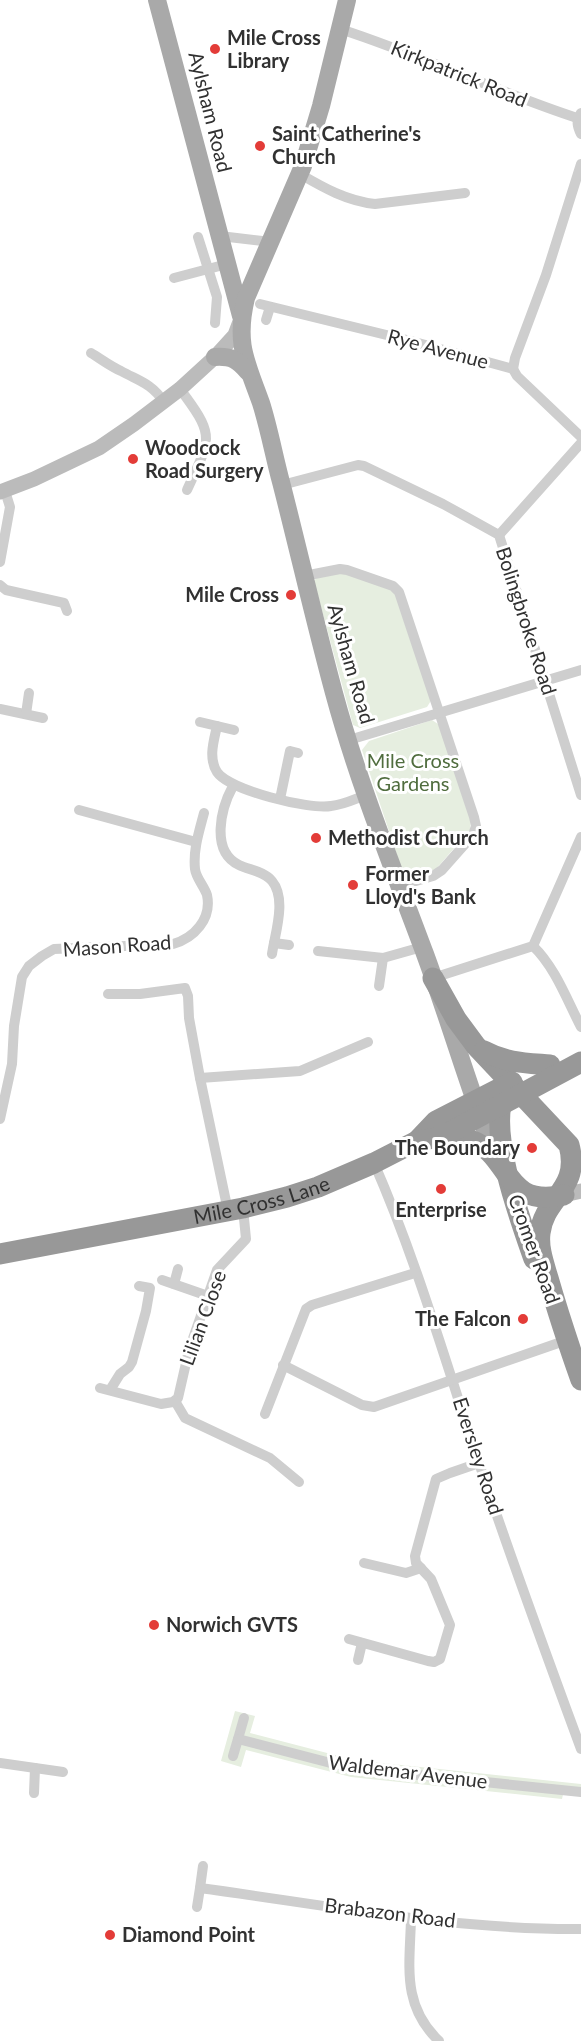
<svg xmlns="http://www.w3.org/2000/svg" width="581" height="2041" viewBox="0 0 581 2041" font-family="Lato,sans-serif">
<rect width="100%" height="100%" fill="#fff"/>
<!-- green -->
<g fill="#e6eee0">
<path d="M339,571L392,589L400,597L432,699L427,707L360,728L353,725L314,581L317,577Z"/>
<path d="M432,720L441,726L471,819L470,830L436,869L409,879L404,876L362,750L369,741Z"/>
<path d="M235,1711L255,1716L250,1733L354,1760L581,1784V1792L564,1790L562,1799L351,1777L246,1750L241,1767L221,1761Z"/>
</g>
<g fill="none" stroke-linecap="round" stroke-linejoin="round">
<!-- street -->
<g stroke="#cecece" stroke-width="10">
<path d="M340,29C421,55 497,92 577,118"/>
<path d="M581,113C576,121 577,126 581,134"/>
<path d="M300,174C324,188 347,201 375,204L465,193"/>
<path d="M220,236L271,242"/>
<path d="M198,237L217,297L215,323"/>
<path d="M174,278L227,264"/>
<path d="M260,304L411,341L513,369L517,376L581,437"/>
<path d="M266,320L270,307"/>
<path d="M91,353C101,359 110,366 121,371C139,381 151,383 164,402"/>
<path d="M513,369L515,358L546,275L581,164"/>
<path d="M180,389C216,437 211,437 187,490"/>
<path d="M282,485L358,465L364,466L443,504L499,535L581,795"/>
<path d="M499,535L581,443"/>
<path d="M0,562L10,507L5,491"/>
<path d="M304,576L340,569L347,570L393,586L399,592L474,817L476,826L473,835L442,870L433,876L399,886"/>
<path d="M0,585L6,590L64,603L67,611"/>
<path d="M0,709L43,718"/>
<path d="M26,714L29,693"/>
<path d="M200,722L217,726"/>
<path d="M234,730L217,726C214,740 208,758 217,772C229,790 309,810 331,806C343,805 355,799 366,795"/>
<path d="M349,740L581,670"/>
<path d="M233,786C221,808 210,851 239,865C249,870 264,871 272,881C287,899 275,933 272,954"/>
<path d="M280,799L290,751L298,753"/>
<path d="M79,810L196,842"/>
<path d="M274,943L289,945"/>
<path d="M533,946C555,967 567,1000 581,1027"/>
<path d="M318,951L383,958L422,947"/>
<path d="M433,978L533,946L581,837"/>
<path d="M379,986L383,958"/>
<path d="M108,994H140L185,988L188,996L189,1018L200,1078L228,1211"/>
<path d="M200,1078L300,1071L368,1042"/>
<path d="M0,1119L12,1064L14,1026L22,977L29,966L42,956L54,949L173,944C194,938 212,919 207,895C204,886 196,878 195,869C193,850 199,832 204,813"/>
<path d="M374,1163C416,1259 446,1363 479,1463C511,1559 546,1654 581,1749"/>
<path d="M162,1280L208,1296"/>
<path d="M174,1284L178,1269"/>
<path d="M283,1365L362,1405L374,1407L567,1340"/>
<path d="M100,1388L161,1404L173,1402L178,1398L189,1350L217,1270L246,1239L243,1208"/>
<path d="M110,1390L120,1374L129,1367L132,1362L146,1311L150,1288L139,1286"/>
<path d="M175,1401L185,1418L270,1458L299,1482"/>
<path d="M265,1414L306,1309L312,1305L415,1273"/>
<path d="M364,1563L406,1573L421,1568"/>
<path d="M349,1639L428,1661L434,1662L440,1659L450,1625L431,1579L416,1563L415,1556L436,1479L450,1473L479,1463"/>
<path d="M358,1660L362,1643"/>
<path d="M238,1739L244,1718"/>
<path d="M233,1756L238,1739L350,1768L581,1792"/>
<path d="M0,1763L63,1772"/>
<path d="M34,1793L35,1768"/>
<path d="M200,1888L203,1866"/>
<path d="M197,1907L200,1888C326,1905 453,1930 581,1929"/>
<path d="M411,1918C410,1965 401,2005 439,2041"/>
</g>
<!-- secondary -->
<g stroke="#bbb" stroke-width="15">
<path d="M0,492L34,479L99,448L134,424L180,389L215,357L235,335L241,319"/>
<path d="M564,1195L581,1191"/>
</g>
<!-- primary -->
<g stroke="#a9a9a9" stroke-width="18">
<path d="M157,0L241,316"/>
<path d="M347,0L321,106L303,166L246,298C235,344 246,361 261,403C269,428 274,456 281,482C299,552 315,623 334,693C358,782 393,868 425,954C450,1022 470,1092 496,1159"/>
<path d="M215,357C232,356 238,360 248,372"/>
</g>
<!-- highway -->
<g stroke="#989898" stroke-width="21">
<path d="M433,978L456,1019L476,1046L569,1145C581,1190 544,1197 540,1233C538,1248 544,1264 548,1278C558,1313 569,1346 581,1380"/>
<path d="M484,1051C506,1063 526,1063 550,1065"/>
<path d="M504,1094C488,1133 520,1219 534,1259"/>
<path d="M442,1137C451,1137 461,1137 470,1140C512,1154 502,1209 564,1195"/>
<path d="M417,1141L436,1121L512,1082"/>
<path id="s1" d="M0,1254L243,1208L287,1197L318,1187L374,1163L417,1141L441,1137L581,1062"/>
</g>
</g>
<!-- markers -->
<g fill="#e33c38" stroke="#fff" stroke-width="2">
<circle cx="215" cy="49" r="6"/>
<circle cx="260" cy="146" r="6"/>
<circle cx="133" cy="459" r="6"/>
<circle cx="291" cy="595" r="6"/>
<circle cx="316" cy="838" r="6"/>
<circle cx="353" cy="885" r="6"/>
<circle cx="532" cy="1148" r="6"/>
<circle cx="441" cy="1189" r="6"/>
<circle cx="523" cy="1319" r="6"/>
<circle cx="154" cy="1625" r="6"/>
<circle cx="110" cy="1935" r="6"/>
</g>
<g text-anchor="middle" stroke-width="6" stroke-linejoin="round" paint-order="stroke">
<!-- poi labels -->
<g font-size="20" font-weight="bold" fill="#313131" stroke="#fff" text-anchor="start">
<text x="227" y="45">Mile Cross<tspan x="227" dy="23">Library</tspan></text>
<text x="272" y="141">Saint Catherine's<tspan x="272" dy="23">Church</tspan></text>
<text x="145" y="455">Woodcock<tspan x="145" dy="23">Road Surgery</tspan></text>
<text x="279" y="602" text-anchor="end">Mile Cross</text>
<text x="328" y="845">Methodist Church</text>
<text x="365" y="881">Former<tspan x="365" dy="23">Lloyd's Bank</tspan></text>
<text x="520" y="1155" text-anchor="end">The Boundary</text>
<text x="441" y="1217" text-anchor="middle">Enterprise</text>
<text x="511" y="1326" text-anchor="end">The Falcon</text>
<text x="166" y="1632">Norwich GVTS</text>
<text x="122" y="1942">Diamond Point</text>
</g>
<!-- street labels -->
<g font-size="20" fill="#313131" stroke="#fff">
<text transform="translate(459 74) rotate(22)" y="7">Kirkpatrick Road</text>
<text transform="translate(210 112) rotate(76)" y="7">Aylsham Road</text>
<text transform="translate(438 349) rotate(15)" y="7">Rye Avenue</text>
<text transform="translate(526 621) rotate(72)" y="7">Bolingbroke Road</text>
<text transform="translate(351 664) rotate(74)" y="7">Aylsham Road</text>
<text transform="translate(117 946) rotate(-4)" y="7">Mason Road</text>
<text dy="7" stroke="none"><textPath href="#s1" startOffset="267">Mile Cross Lane</textPath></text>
<text transform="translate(534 1249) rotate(70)" y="7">Cromer Road</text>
<text transform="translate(203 1318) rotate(-70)" y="7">Lilian Close</text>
<text transform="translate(478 1456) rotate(72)" y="7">Eversley Road</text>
<text transform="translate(408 1772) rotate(7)" y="7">Waldemar Avenue</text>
<text transform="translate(390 1913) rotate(7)" y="7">Brabazon Road</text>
</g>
<!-- park labels -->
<g font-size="20" fill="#506d3e" stroke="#fff">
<text x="413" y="768">Mile Cross<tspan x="413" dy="23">Gardens</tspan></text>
</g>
</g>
</svg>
